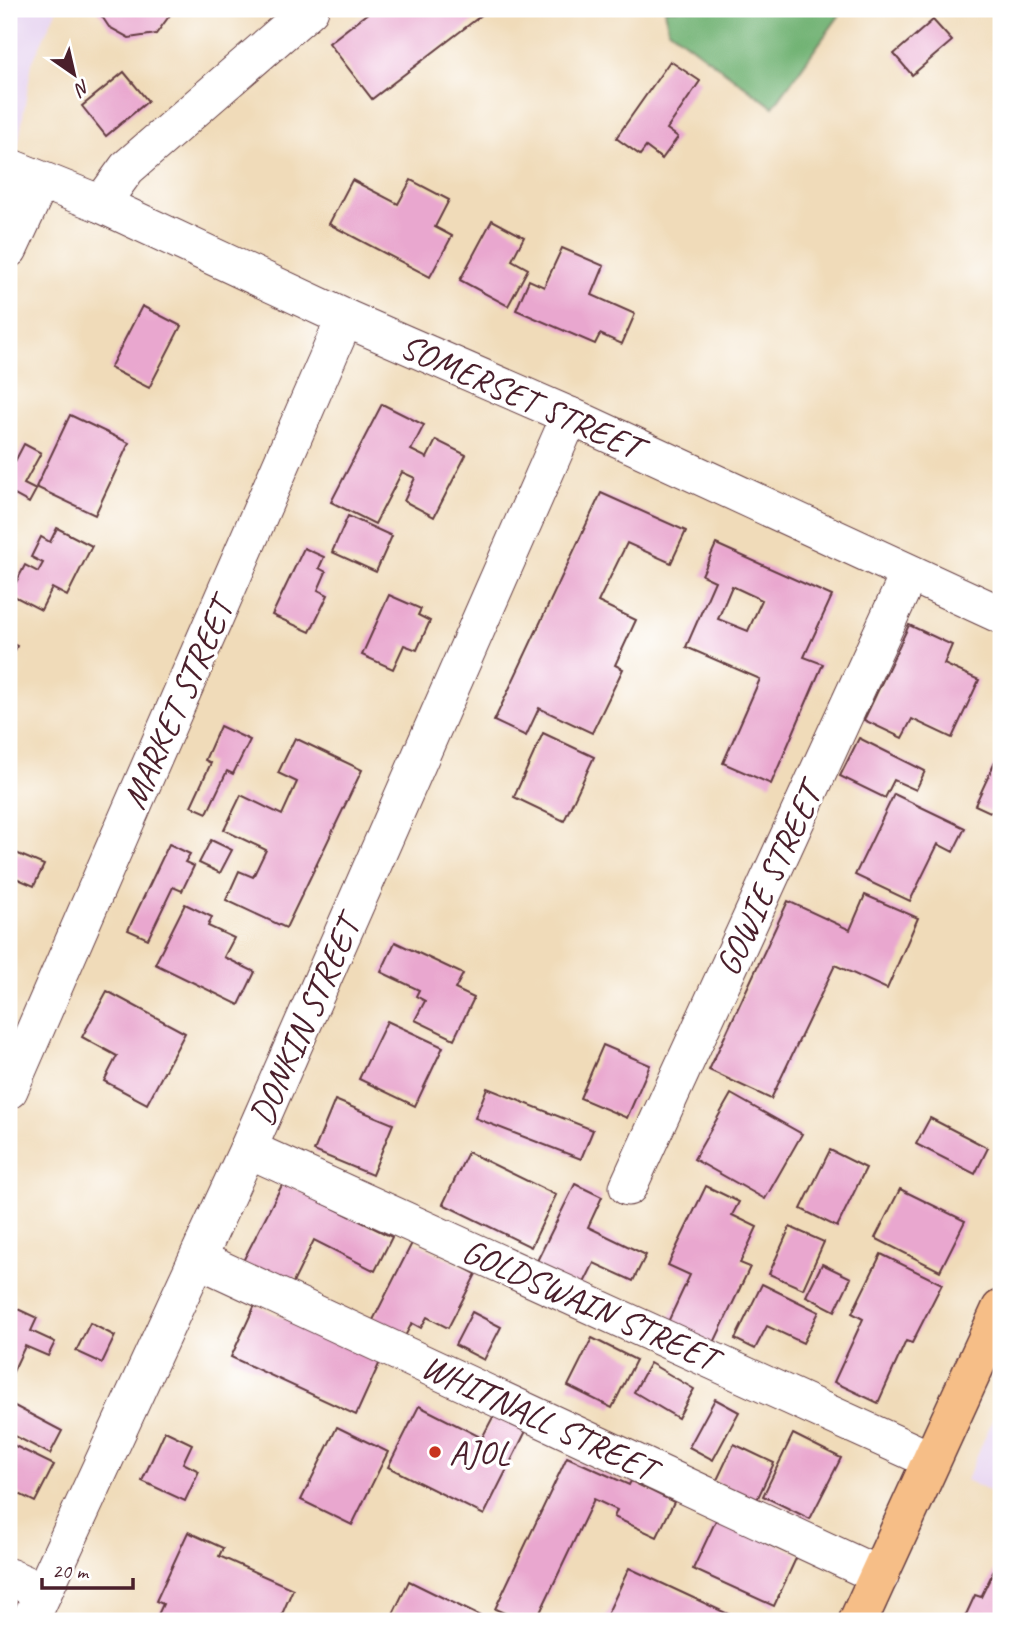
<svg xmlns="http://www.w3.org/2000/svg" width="1010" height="1630" viewBox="0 0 1010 1630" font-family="Caveat,sans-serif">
<rect width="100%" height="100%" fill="#fff"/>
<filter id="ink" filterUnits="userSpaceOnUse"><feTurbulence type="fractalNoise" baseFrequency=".0143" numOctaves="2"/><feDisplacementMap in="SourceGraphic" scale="14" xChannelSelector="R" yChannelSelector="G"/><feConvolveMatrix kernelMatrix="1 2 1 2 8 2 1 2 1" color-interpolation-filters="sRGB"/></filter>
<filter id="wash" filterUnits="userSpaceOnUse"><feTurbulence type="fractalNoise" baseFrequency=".00686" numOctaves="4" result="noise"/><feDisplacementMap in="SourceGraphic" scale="28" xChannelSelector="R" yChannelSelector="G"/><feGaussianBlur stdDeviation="1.57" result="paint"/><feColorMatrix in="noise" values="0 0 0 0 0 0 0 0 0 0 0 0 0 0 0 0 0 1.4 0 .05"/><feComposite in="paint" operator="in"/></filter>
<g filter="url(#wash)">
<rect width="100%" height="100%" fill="#f0dbb9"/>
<!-- built -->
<g fill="#e6d3f0">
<path d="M9,9H57L32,63L14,170L9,181Z"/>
<path d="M1001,1401V1497L966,1480Z"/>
</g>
<!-- forest -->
<path fill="#72b375" stroke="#5e6950" stroke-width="2" d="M665,9H844L773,107L668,29Z"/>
<g id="blocks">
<!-- building -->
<g fill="#e9a7cf" fill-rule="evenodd">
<path d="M97,9H170V15L156,34L129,38L109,27Z"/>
<path d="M373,9H485L487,11L372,99L329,43Z"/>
<path d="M933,20L952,41L912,75L894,54Z"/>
<path d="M670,61L700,81L667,129L678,137L662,159L646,147L640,155L616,138Z"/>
<path d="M124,72L148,101L106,136L82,106Z"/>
<path d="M352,180L398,204L411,180L449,200L435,227L452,236L430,277L329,224Z"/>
<path d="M492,220L524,237L512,260L528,269L508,306L460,280Z"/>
<path d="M562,248L604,266L592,295L635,314L622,344L600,334L595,344L516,310L529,280L544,287Z"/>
<path d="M142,306L181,326L149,388L110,368Z"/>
<path d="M382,404L424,425L411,450L427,458L436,440L466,455L434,517L404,501L415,478L402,472L375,524L331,502Z"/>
<path d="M70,415L129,443L95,515L36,487Z"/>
<path d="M24,444L41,453L24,484L36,490L29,503L9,492V473Z"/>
<path d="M601,493L686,531L671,563L627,543L598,602L636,620L615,665L623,669L592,733L539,708L526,736L494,721Z"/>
<path d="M348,516L392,536L376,572L332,552Z"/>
<path d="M57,528L92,546L67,596L52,588L41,610L10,594L25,565L38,572L43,563L31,557L41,537L50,542Z"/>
<path d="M716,544L832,596L804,657L823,664L771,784L723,763L760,679L686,647L715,581L702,575ZM732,586L762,600L748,631L718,619Z"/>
<path d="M304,548L324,557L319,568L326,572L318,590L328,595L310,632L272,615Z"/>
<path d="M389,595L421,609L418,615L430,621L417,650L404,645L393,669L362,655Z"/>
<path d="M909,625L952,645L944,664L979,680L952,738L912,719L902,738L864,720Z"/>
<path d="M9,642L17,646L9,665Z"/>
<path d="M220,726L250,740L233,774L227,771L207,813L191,806L211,763L205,760Z"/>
<path d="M543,733L594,757L564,821L514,797Z"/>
<path d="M295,738L362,770L286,928L226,900L239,871L253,877L266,850L224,830L241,795L282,815L297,782L278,773Z"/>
<path d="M859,738L925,771L916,790L894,780L885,798L840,776Z"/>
<path d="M1001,749V817L975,805Z"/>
<path d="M894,794L965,828L953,852L938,844L910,901L855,875Z"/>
<path d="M211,840L232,850L220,873L199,863Z"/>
<path d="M169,844L190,854L185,862L194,866L182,891L173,887L148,939L128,930Z"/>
<path d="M9,850L44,865L34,886L9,875Z"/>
<path d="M865,895L918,918L887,989L835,965L771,1099L709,1070L788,901L850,930Z"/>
<path d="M185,904L212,917L208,926L234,938L224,957L255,972L239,1005L155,964Z"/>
<path d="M395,942L463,974L455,989L474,998L454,1039L415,1020L425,1001L416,996L419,990L381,972Z"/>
<path d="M107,991L185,1033L147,1104L104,1081L117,1056L82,1037Z"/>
<path d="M387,1021L443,1047L415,1106L359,1079Z"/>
<path d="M603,1045L650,1065L627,1118L580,1098Z"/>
<path d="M487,1088L593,1130L581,1159L475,1118Z"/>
<path d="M731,1094L802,1134L765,1199L694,1159Z"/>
<path d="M335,1100L393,1124L372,1175L314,1151Z"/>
<path d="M930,1118L988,1148L975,1174L916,1144Z"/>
<path d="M830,1150L866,1168L837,1227L801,1209Z"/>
<path d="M468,1152L556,1195L531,1247L443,1204Z"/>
<path d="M283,1183L392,1237L375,1271L314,1240L291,1287L242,1263Z"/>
<path d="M575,1184L602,1197L588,1227L646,1255L633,1281L594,1263L581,1289L534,1267Z"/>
<path d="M706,1186L739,1202L732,1215L757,1227L740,1263L750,1267L713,1345L667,1324L690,1275L668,1265Z"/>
<path d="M900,1189L965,1221L940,1271L875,1238Z"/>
<path d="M790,1227L824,1242L803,1289L769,1274Z"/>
<path d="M413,1241L476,1274L448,1328L427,1317L421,1328L412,1323L403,1340L371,1324Z"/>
<path d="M881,1254L942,1284L912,1343L906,1341L878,1403L834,1382L863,1319L852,1313Z"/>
<path d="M822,1264L851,1278L835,1311L806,1296Z"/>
<path d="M762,1284L819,1312L803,1343L767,1326L755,1349L735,1339Z"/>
<path d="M9,1305L37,1318L31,1331L55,1342L48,1356L25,1346L11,1376L9,1374Z"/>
<path d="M255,1305L380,1362L356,1415L231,1357Z"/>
<path d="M472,1312L501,1327L484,1360L455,1345Z"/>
<path d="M90,1323L115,1336L102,1363L76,1351Z"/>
<path d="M592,1338L636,1360L612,1408L568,1386Z"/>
<path d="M650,1363L694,1389L678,1418L634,1392Z"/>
<path d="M715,1399L739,1412L713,1460L689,1447Z"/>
<path d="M9,1403L62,1431L50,1454L9,1433Z"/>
<path d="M419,1406L482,1438L494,1415L526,1431L484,1515L388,1467Z"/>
<path d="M337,1427L388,1452L352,1525L301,1500Z"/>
<path d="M165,1431L192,1444L183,1463L199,1471L185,1501L142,1481Z"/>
<path d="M793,1434L841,1458L810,1519L763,1496Z"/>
<path d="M9,1443L54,1465L35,1502L9,1489Z"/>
<path d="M734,1444L774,1463L756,1502L716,1482Z"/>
<path d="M567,1457L629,1485L631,1481L674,1502L657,1537L614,1517L617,1510L594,1499L536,1621H523L495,1609Z"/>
<path d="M717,1518L798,1554L774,1606L693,1569Z"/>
<path d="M188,1532L223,1548L219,1556L293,1589L279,1621H155L163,1604L156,1601Z"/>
<path d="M1001,1556V1621H963L975,1595L981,1597Z"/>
<path d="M629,1568L743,1621H610L605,1619Z"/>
<path d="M409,1581L490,1621H404L392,1616Z"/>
</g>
</g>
</g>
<g filter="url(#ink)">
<use href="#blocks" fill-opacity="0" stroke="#633b40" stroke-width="2"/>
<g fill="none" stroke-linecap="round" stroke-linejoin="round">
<defs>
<g id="minor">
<path d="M9,167L101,204L345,318L570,416L1001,615"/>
<path d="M101,204L127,168L310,9"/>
<path d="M9,249L40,182"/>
<path d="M9,1090L345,318"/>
<path d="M248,1149L931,1460"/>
<path d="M628,1187L909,574"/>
<path d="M198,1259L880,1576"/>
<path d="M9,1577L43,1592"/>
<path d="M30,1621L248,1149L570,416"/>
</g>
<path id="major" d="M858,1621L1001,1309"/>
</defs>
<!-- minor casing -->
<use href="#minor" stroke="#633b40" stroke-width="39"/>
<!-- major casing -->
<use href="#major" stroke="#633b40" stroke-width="41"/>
<!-- minor -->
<use href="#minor" stroke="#fff" stroke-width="37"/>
<!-- major -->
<use href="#major" stroke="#f6be87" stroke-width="38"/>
</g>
</g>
<!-- markers -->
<circle fill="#c8321e" stroke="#fff" stroke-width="2.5" cx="435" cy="1452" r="7"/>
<g text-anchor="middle" stroke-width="7" stroke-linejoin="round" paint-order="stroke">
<!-- street labels -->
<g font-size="35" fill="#4a1f2b" stroke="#fff">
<text transform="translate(521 396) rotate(24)" y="12">SOMERSET STREET</text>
<text transform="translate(177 704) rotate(-66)" y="12">MARKET STREET</text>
<text transform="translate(768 880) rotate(-65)" y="12">GOWIE STREET</text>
<text transform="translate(304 1021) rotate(-66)" y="12">DONKIN STREET</text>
<text transform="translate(590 1304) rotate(24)" y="12">GOLDSWAIN STREET</text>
<text transform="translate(539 1417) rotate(25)" y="12">WHITNALL STREET</text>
</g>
<!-- poi labels -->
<g font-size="35" fill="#4a1f2b" stroke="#fff" text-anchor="start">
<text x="449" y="1464">AJOL</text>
</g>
</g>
<!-- margin -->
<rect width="1010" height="1630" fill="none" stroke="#fff" stroke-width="35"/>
<!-- north arrow -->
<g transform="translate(74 74) rotate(146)" stroke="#ffffff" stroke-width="5" paint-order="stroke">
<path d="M0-5L12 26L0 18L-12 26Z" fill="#4a1f2b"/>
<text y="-10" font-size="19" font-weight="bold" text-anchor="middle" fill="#4a1f2b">N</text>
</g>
<!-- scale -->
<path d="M42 1578v10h91v-10" fill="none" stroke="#4a1f2b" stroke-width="3.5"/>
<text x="52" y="1578" font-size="21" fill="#4a1f2b" stroke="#ffffff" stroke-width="5" paint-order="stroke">20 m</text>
</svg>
